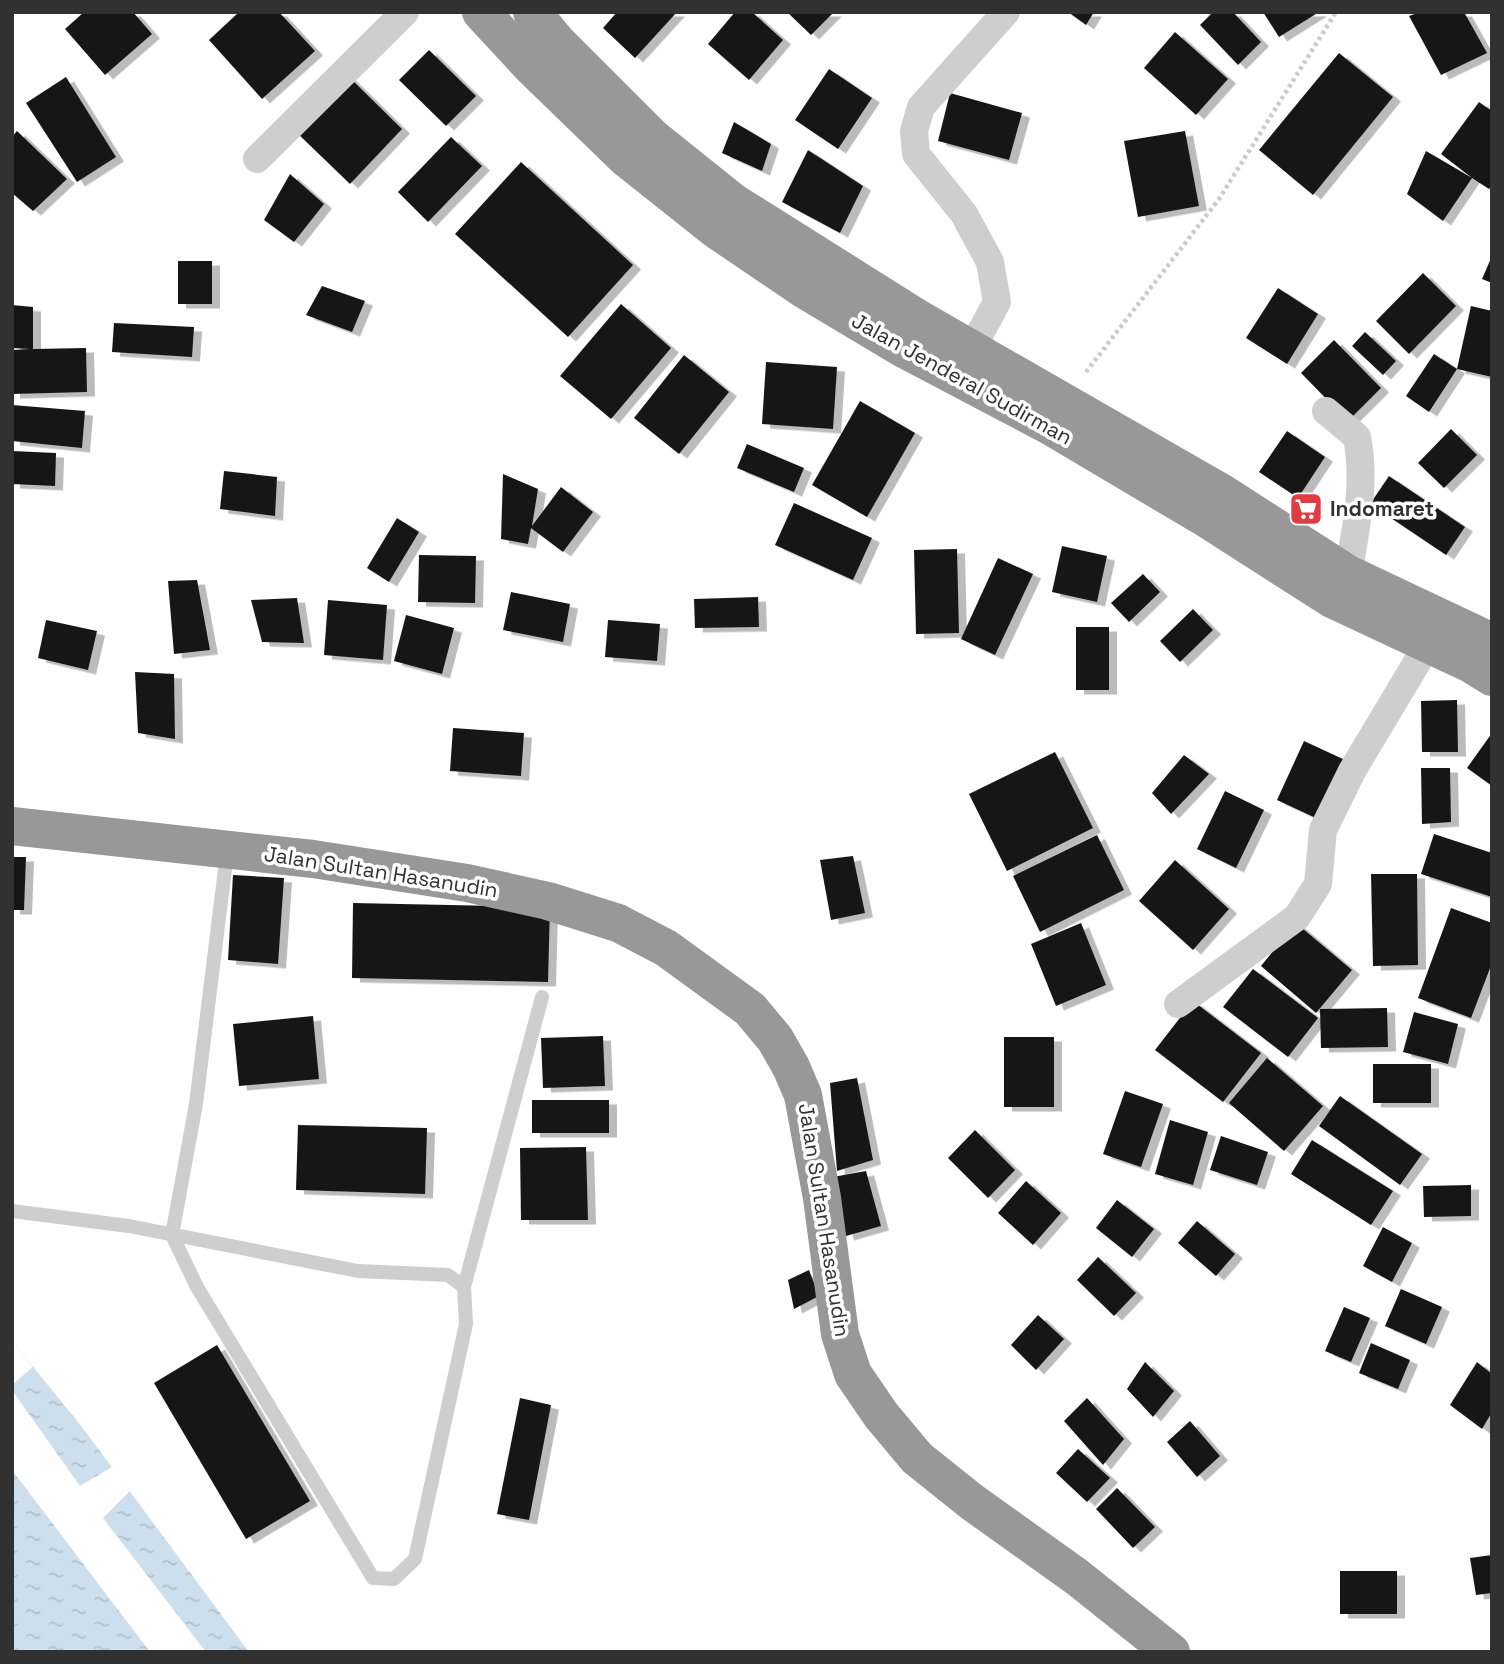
<svg xmlns="http://www.w3.org/2000/svg" width="1504" height="1664" viewBox="0 0 1504 1664" font-family="'Space Grotesk',sans-serif">
<defs>
<pattern id="water-ripples" width="26" height="14" patternUnits="userSpaceOnUse" patternTransform="scale(1.75)"><rect width="26" height="14" fill="#cddfec"/><path d="M2 4q2-2 4 0t4 0M15 11q2-2 4 0t4 0" fill="none" stroke="#b0c0cb"/></pattern>
<filter id="shadow"><feDropShadow dx="8" dy="4.5" stdDeviation="0" flood-color="#0004"/></filter>
</defs>
<rect width="100%" height="100%" fill="#fff"/>
<!-- water -->
<path fill="url(#water-ripples)" d="M12,1341L82,1427L249,1652H12Z"/>
<!-- pier -->
<g fill="#fff">
<path d="M12,1341L33,1367L12,1385Z"/>
<path d="M12,1390L80,1486L112,1467L130,1491L103,1518L206,1652H150L12,1470Z"/>
</g>
<!-- building -->
<g fill="#181818" filter="url(#shadow)">
<path d="M84,12H133L152,34L105,75L65,29Z"/>
<path d="M239,12H279L315,51L262,99L209,40Z"/>
<path d="M617,12H677L635,58L603,28Z"/>
<path d="M735,12H752L783,40L749,80L708,44Z"/>
<path d="M787,12H834L811,35Z"/>
<path d="M1068,12H1094L1086,25Z"/>
<path d="M1213,12H1233L1261,42L1238,65L1200,25Z"/>
<path d="M1263,12H1319L1279,37Z"/>
<path d="M1420,12H1464L1487,53L1441,75L1409,16Z"/>
<path d="M1175,32L1228,79L1196,115L1144,68Z"/>
<path d="M429,50L476,96L446,126L399,80Z"/>
<path d="M1339,53L1393,97L1313,195L1259,150Z"/>
<path d="M829,69L872,98L838,149L795,120Z"/>
<path d="M347,75L402,129L350,184L295,131Z"/>
<path d="M66,77L116,157L77,182L26,103Z"/>
<path d="M950,93L1022,113L1009,160L938,141Z"/>
<path d="M1479,102L1492,111V185L1489,189L1472,178L1443,221L1407,194L1426,151L1472,178L1441,154Z"/>
<path d="M734,122L771,144L762,171L722,153Z"/>
<path d="M17,131L67,179L33,211L12,193V137Z"/>
<path d="M1185,131L1199,206L1138,217L1124,141Z"/>
<path d="M451,137L482,166L428,222L398,192Z"/>
<path d="M808,150L863,186L840,233L782,202Z"/>
<path d="M521,162L633,265L568,337L455,234Z"/>
<path d="M290,174L324,204L294,242L264,220Z"/>
<path d="M1492,256V283L1482,279Z"/>
<rect x="178" y="261" width="34" height="43"/>
<path d="M1423,273L1456,306L1409,354L1376,321Z"/>
<path d="M322,286L365,301L352,332L306,315Z"/>
<path d="M1278,288L1318,314L1287,364L1246,338Z"/>
<path d="M621,304L671,348L611,419L560,376Z"/>
<path d="M12,305L33,307V349L86,348L87,392L12,394V350L30,349L12,348Z"/>
<path d="M1471,306L1492,311V377L1457,369Z"/>
<path d="M114,323L194,327L192,357L112,352Z"/>
<path d="M1365,332L1396,361L1383,375L1352,346Z"/>
<path d="M1334,340L1381,388L1348,421L1301,373Z"/>
<path d="M1434,354L1457,369L1429,412L1406,396Z"/>
<path d="M684,355L729,392L679,454L634,418Z"/>
<path d="M766,362L837,367L833,429L762,424Z"/>
<path d="M860,401L915,433L867,517L812,485Z"/>
<path d="M12,405L85,411L82,448L12,441Z"/>
<path d="M1451,429L1477,455L1444,488L1418,463Z"/>
<path d="M1287,431L1325,457L1298,498L1259,472Z"/>
<path d="M747,444L804,468L794,492L737,468Z"/>
<path d="M12,451L56,453L55,486L12,484Z"/>
<path d="M224,471L277,477L275,516L220,509Z"/>
<path d="M503,474L538,489L532,526L561,487L593,512L563,552L531,528L528,544L501,539Z"/>
<path d="M1389,476L1465,527L1446,555L1370,504Z"/>
<path d="M794,503L872,538L853,580L775,545Z"/>
<path d="M397,518L419,532L389,582L367,568Z"/>
<path d="M1062,546L1107,556L1097,602L1052,592Z"/>
<path d="M957,549L959,633L916,634L914,550Z"/>
<path d="M419,555L476,556L475,603L418,602Z"/>
<path d="M998,558L1033,574L995,655L961,639Z"/>
<path d="M1143,574L1160,592L1129,622L1111,603Z"/>
<path d="M197,580L210,650L174,654L168,581Z"/>
<path d="M511,592L570,604L563,642L503,630Z"/>
<path d="M758,597L759,627L695,628L694,599Z"/>
<path d="M297,598L304,643L262,642L251,600Z"/>
<path d="M328,600L387,605L383,660L324,655Z"/>
<path d="M1193,609L1213,630L1180,662L1160,641Z"/>
<path d="M406,615L454,628L442,674L394,661Z"/>
<path d="M46,620L97,631L88,670L38,658Z"/>
<path d="M608,620L660,624L657,661L605,657Z"/>
<rect x="1076" y="627" width="33" height="63"/>
<path d="M135,672L174,674L175,739L138,733Z"/>
<path d="M1457,700L1458,752H1422L1421,701Z"/>
<path d="M453,728L524,733L521,776L450,771Z"/>
<path d="M1492,733V786L1467,768Z"/>
<path d="M1304,741L1345,760L1318,819L1277,800Z"/>
<path d="M1055,752L1093,828L1007,871L969,794Z"/>
<path d="M1184,755L1209,774L1171,814L1152,793Z"/>
<path d="M1421,768H1450L1451,822L1422,824Z"/>
<path d="M1225,791L1264,810L1236,868L1197,849Z"/>
<path d="M1434,834L1492,853V897L1421,874Z"/>
<path d="M1097,835L1124,890L1040,932L1013,876Z"/>
<path d="M853,856L865,913L831,920L820,860Z"/>
<path d="M12,857H26L24,910H12Z"/>
<path d="M1175,860L1229,909L1193,950L1139,901Z"/>
<path d="M1371,874H1417L1418,965L1373,966Z"/>
<path d="M233,875L284,878L278,964L228,960Z"/>
<path d="M353,903L550,907L548,982L352,978Z"/>
<path d="M1451,908L1492,923V963L1471,1018L1418,998Z"/>
<path d="M1081,923L1106,985L1056,1006L1031,944Z"/>
<path d="M1296,923L1352,970L1316,1013L1261,966Z"/>
<path d="M1253,969L1318,1018L1288,1057L1223,1007Z"/>
<path d="M1193,1001L1261,1053L1223,1102L1155,1050Z"/>
<path d="M1387,1008L1388,1047L1321,1048L1320,1009Z"/>
<path d="M1414,1012L1458,1024L1448,1064L1403,1052Z"/>
<path d="M313,1016L319,1079L239,1086L233,1024Z"/>
<path d="M603,1036L605,1086L543,1088L541,1038Z"/>
<rect x="1004" y="1037" width="50" height="70"/>
<path d="M1267,1058L1323,1106L1284,1151L1229,1103Z"/>
<rect x="1373" y="1064" width="58" height="39"/>
<path d="M857,1078L873,1160L837,1171L830,1083Z"/>
<path d="M1125,1091L1163,1104L1141,1167L1103,1154Z"/>
<path d="M1340,1096L1422,1154L1400,1185L1319,1126Z"/>
<rect x="532" y="1100" width="77" height="33"/>
<path d="M1170,1120L1208,1132L1193,1185L1155,1174Z"/>
<path d="M298,1125L427,1128L425,1194L296,1190Z"/>
<path d="M975,1130L1015,1170L988,1198L948,1158Z"/>
<path d="M1221,1136L1268,1152L1257,1185L1210,1170Z"/>
<path d="M1312,1140L1393,1191L1371,1225L1291,1174Z"/>
<path d="M586,1147L588,1220H521L520,1148Z"/>
<path d="M866,1171L881,1226L846,1236L833,1177Z"/>
<path d="M1026,1181L1061,1213L1033,1245L998,1213Z"/>
<path d="M1471,1185V1216L1424,1217L1423,1186Z"/>
<path d="M1117,1200L1154,1229L1132,1257L1096,1228Z"/>
<path d="M1197,1221L1235,1254L1216,1276L1178,1243Z"/>
<path d="M1383,1227L1412,1243L1392,1282L1363,1266Z"/>
<path d="M1098,1257L1136,1293L1114,1316L1077,1280Z"/>
<path d="M809,1270L819,1296L794,1309L788,1280Z"/>
<path d="M1401,1289L1442,1307L1426,1344L1385,1326Z"/>
<path d="M1344,1307L1370,1318L1351,1362L1325,1351Z"/>
<path d="M1038,1315L1064,1339L1036,1370L1011,1345Z"/>
<path d="M1371,1343L1410,1360L1398,1389L1359,1373Z"/>
<path d="M217,1345L310,1501L246,1539L154,1383Z"/>
<path d="M1145,1362L1174,1391L1153,1417L1127,1389Z"/>
<path d="M1477,1362L1492,1374V1412L1482,1429L1450,1405Z"/>
<path d="M520,1398L551,1405L529,1520L497,1514Z"/>
<path d="M1087,1398L1124,1439L1103,1465L1064,1421Z"/>
<path d="M1190,1421L1220,1456L1197,1477L1167,1442Z"/>
<path d="M1078,1449L1110,1478L1087,1502L1056,1473Z"/>
<path d="M1117,1488L1155,1527L1133,1548L1096,1509Z"/>
<path d="M1492,1555V1593L1476,1595L1470,1558Z"/>
<rect x="1340" y="1571" width="57" height="43"/>
</g>
<g fill="none" stroke-linecap="round" stroke-linejoin="round">
<!-- path -->
<path stroke="#cbcbcb" stroke-width="4.5" stroke-dasharray="3.5 3.5" stroke-linecap="butt" d="M1086,372L1219,199L1336,12"/>
<!-- lane -->
<g stroke="#cecece" stroke-width="14">
<path d="M12,1211L129,1226L358,1271L448,1275L464,1287L466,1324L415,1559L394,1579L373,1578L197,1287L172,1235L196,1104L227,853"/>
<path d="M464,1287L542,997"/>
</g>
<!-- street -->
<g stroke="#cecece" stroke-width="28">
<path d="M257,159L405,12"/>
<path d="M972,348L997,302L990,262L964,214L916,154L914,131L921,107L1006,12"/>
<path d="M1326,411L1357,437C1366,484 1356,528 1348,574"/>
<path d="M1178,1004L1297,917L1318,884L1323,830L1352,771L1428,644"/>
</g>
<!-- highway -->
<g stroke="#989898" stroke-width="38">
<path d="M481,12L531,66L627,159L715,229L805,290L902,348L1050,426L1207,519L1332,599L1471,664L1492,677"/>
<path d="M532,12L557,42L652,137L733,202L919,319L1222,493L1348,574L1492,642"/>
<path d="M12,826L313,859L467,883L548,901L618,923L666,948L750,1009L775,1039L791,1067L803,1095L822,1198L840,1334L853,1374L881,1415L917,1458L972,1502L1077,1577L1171,1652"/>
</g>
</g>
<!-- icons -->
<defs>
<symbol id="supermarket-square" viewBox="-11 -11 22 22"><rect x="-9" y="-9" width="18" height="18" rx="4" fill="#e03c44" stroke="#fff"/><path d="M-6-5.5h2.5l.6 2H6L4.5 2H-2.5L-4.4-4H-6ZM-1.5 3.2a1.3 1.3 0 1 0 .1 0ZM3 3.2a1.3 1.3 0 1 0 .1 0Z" fill="#fff"/></symbol>
</defs>
<g fill-rule="evenodd">
<use href="#supermarket-square" x="1287" y="490" width="38" height="38"/>
</g>
<g text-anchor="middle" stroke-width="7" stroke-linejoin="round" paint-order="stroke">
<!-- street labels -->
<g font-size="21" fill="#313131" stroke="#fff">
<text transform="translate(962 379) rotate(29)" y="7">Jalan Jenderal Sudirman</text>
<text transform="translate(381 872) rotate(9)" y="7">Jalan Sultan Hasanudin</text>
<text transform="translate(824 1220) rotate(81)" y="7">Jalan Sultan Hasanudin</text>
</g>
<!-- poi labels -->
<g font-size="21" font-weight="bold" fill="#313131" stroke="#fff" text-anchor="start">
<text x="1330" y="516">Indomaret</text>
</g>
</g>
<!-- border -->
<rect width="1504" height="1664" fill="none" stroke="#313131" stroke-width="28"/>
</svg>
